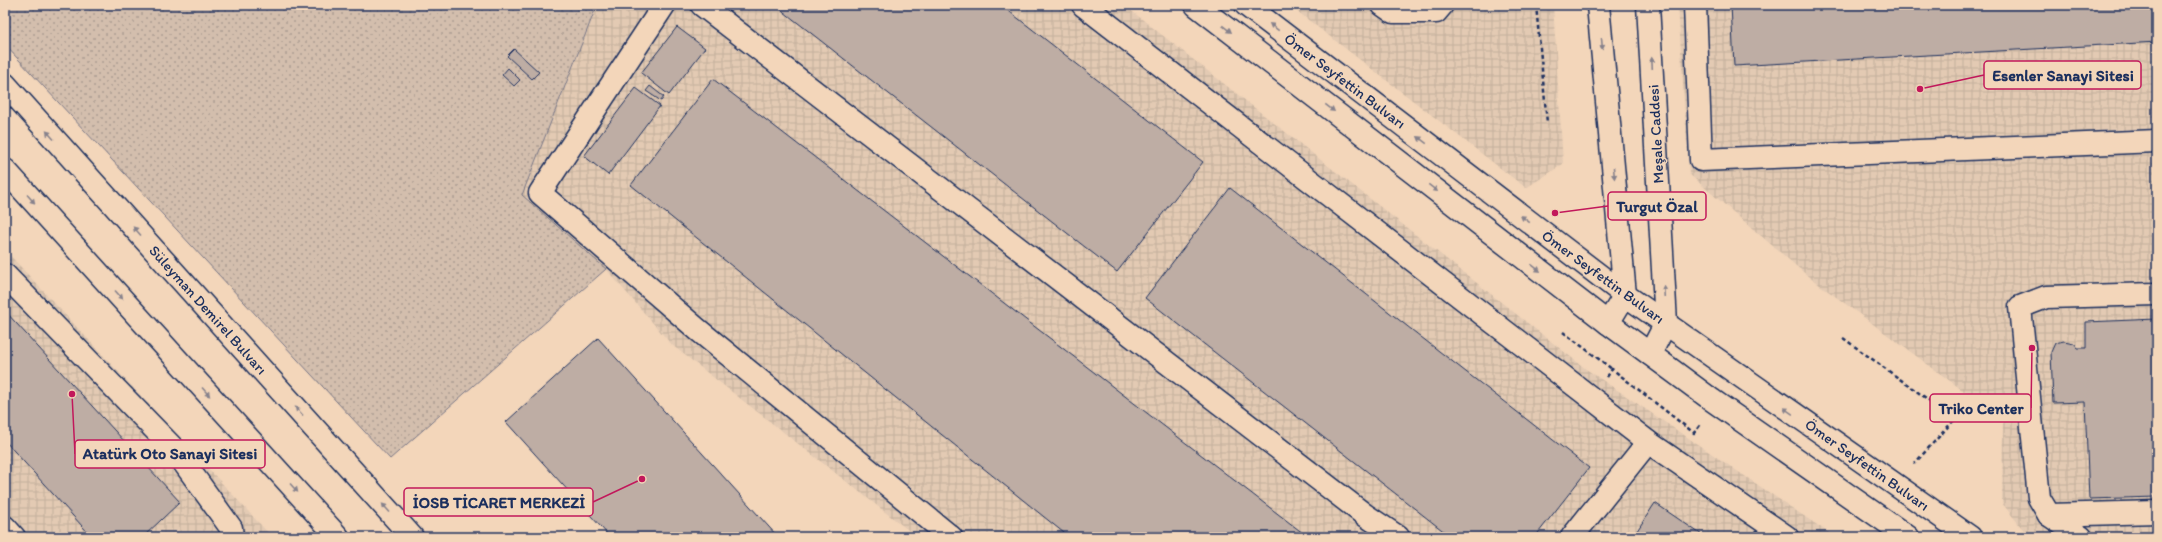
<svg xmlns="http://www.w3.org/2000/svg" width="2162" height="542" viewBox="0 0 2162 542" font-family="Itim,sans-serif">
<defs>
<pattern id="industrial-grid" width="8" height="8" patternUnits="userSpaceOnUse"><rect width="8" height="8" fill="#e3cab3"/><path d="M0 4h8M4 0v8" fill="none" stroke="#c2ae9c"/></pattern>
<pattern id="grass-dots" width="8" height="8" patternUnits="userSpaceOnUse"><rect width="8" height="8" fill="#d3bead"/><path d="M2 2h.1M6 6h.1" fill="none" stroke="#aa9b90" stroke-width="1.8" stroke-linecap="round"/></pattern>
</defs>
<rect width="100%" height="100%" fill="#f3d6ba"/>
<filter id="ink" filterUnits="userSpaceOnUse"><feTurbulence type="fractalNoise" baseFrequency=".025" numOctaves="2"/><feDisplacementMap in="SourceGraphic" scale="8" xChannelSelector="R" yChannelSelector="G"/><feConvolveMatrix kernelMatrix="1 2 1 2 8 2 1 2 1" color-interpolation-filters="sRGB"/></filter>
<g filter="url(#ink)">
<!-- industrial -->
<g fill="url(#industrial-grid)">
<path d="M597,5H1124L1586,369L1835,537H917L672,345L606,269L521,195Z"/>
<path d="M1289,5H1553L1563,164L1526,188Z"/>
<path d="M1678,5H2157V537H2029L2002,503L2003,420L1809,277L1689,174Z"/>
<path d="M5,250L272,537H5Z"/>
</g>
<!-- grass -->
<path fill="url(#grass-dots)" stroke="#777686" d="M5,5H597L522,195L606,269L390,459L5,45Z"/>
<!-- building -->
<g fill="#beada4" stroke="#1b2f5e">
<path d="M775,5H1001L1203,162L1117,272Z"/>
<path d="M1731,5H2157V42L1734,66Z"/>
<path d="M677,27L705,48L669,95L641,73Z"/>
<path d="M514,49L539,72L532,79L507,56Z"/>
<path d="M508,68L520,80L514,86L502,75Z"/>
<path d="M713,79L1308,537H1069L631,185Z"/>
<path d="M650,86L664,97L661,101L646,91Z"/>
<path d="M636,88L660,106L608,175L584,156Z"/>
<path d="M1230,188L1589,468L1535,537H1451L1145,298Z"/>
<path d="M5,311L180,502L143,537H92L5,441Z"/>
<path d="M2157,319V497L2089,499L2085,402L2053,403L2051,352L2055,343L2064,341L2074,343L2078,348H2086V322Z"/>
<path d="M598,338L778,537H610L506,422Z"/>
<path d="M1655,503L1705,537H1633Z"/>
</g>
<g fill="none" stroke-linecap="round" stroke-linejoin="round">
<defs>
<g id="minor">
<path d="M664,5L540,193L697,329L951,537"/>
<path d="M702,5L1365,515L1398,537"/>
<path d="M1083,5L1648,442L1787,537"/>
<path d="M1196,5L1608,323L1712,400L1908,537"/>
<path d="M1246,5L1625,295L1970,537"/>
<path d="M1383,5L1393,12H1436L1442,5"/>
<path d="M1598,5L1625,295L1608,323"/>
<path d="M1648,5L1666,323L1650,354"/>
<path d="M1695,5L1701,160L2157,141"/>
<path d="M5,84L412,537"/>
<path d="M5,170L338,537"/>
<path d="M5,275L174,449L231,528L232,537"/>
<path d="M2049,515L2157,512"/>
<path d="M5,527L14,537"/>
<path d="M1572,537L1648,442"/>
<path d="M2081,537L2049,515L2039,498L2020,307L2046,297L2157,294"/>
</g>
</defs>
<!-- minor casing -->
<use href="#minor" stroke="#1b2f5e" stroke-width="25"/>
<!-- path -->
<g stroke="#1b2f5e" stroke-width="2.5" stroke-dasharray="4 3" stroke-linecap="butt">
<path d="M1536,5L1547,123"/>
<path d="M1563,332L1612,369"/>
<path d="M1843,338L1955,419L1914,464"/>
<path d="M1607,377L1612,369L1694,433L1701,424"/>
</g>
<!-- minor -->
<use href="#minor" stroke="#f3d6ba" stroke-width="22"/>
</g>
<!-- one-way arrows -->
<defs><path id="oneway-solid" d="M-6-.8H1V-3.2L6.5 0L1 3.2V.8H-6Z"/></defs>
<g fill="#87828c">
<use href="#oneway-solid" transform="translate(1274 27) rotate(-143)"/>
<use href="#oneway-solid" transform="translate(1227 29) rotate(38)"/>
<use href="#oneway-solid" transform="translate(1602 44) rotate(85)"/>
<use href="#oneway-solid" transform="translate(1652 63) rotate(-93)"/>
<use href="#oneway-solid" transform="translate(1330 108) rotate(38)"/>
<use href="#oneway-solid" transform="translate(50 135) rotate(-132)"/>
<use href="#oneway-solid" transform="translate(1422 140) rotate(-143)"/>
<use href="#oneway-solid" transform="translate(1614 173) rotate(85)"/>
<use href="#oneway-solid" transform="translate(1433 188) rotate(38)"/>
<use href="#oneway-solid" transform="translate(31 199) rotate(48)"/>
<use href="#oneway-solid" transform="translate(1525 219) rotate(-143)"/>
<use href="#oneway-solid" transform="translate(137 231) rotate(-132)"/>
<use href="#oneway-solid" transform="translate(1536 268) rotate(38)"/>
<use href="#oneway-solid" transform="translate(1664 291) rotate(-93)"/>
<use href="#oneway-solid" transform="translate(119 295) rotate(48)"/>
<use href="#oneway-solid" transform="translate(206 392) rotate(48)"/>
<use href="#oneway-solid" transform="translate(299 411) rotate(-132)"/>
<use href="#oneway-solid" transform="translate(1788 411) rotate(-145)"/>
<use href="#oneway-solid" transform="translate(294 488) rotate(48)"/>
<use href="#oneway-solid" transform="translate(386 508) rotate(-132)"/>
</g>
</g>
<g text-anchor="middle" stroke-width="3" stroke-linejoin="round" paint-order="stroke">
<!-- street labels -->
<g font-size="15" fill="#1b2f5e" stroke="#f3d6ba">
<text transform="translate(1345 81) rotate(37)" y="5">Ömer Seyfettin Bulvarı</text>
<text transform="translate(1656 134) rotate(-93)" y="5">Meşale Caddesi</text>
<text transform="translate(1603 277) rotate(36)" y="5">Ömer Seyfettin Bulvarı</text>
<text transform="translate(208 310) rotate(48)" y="5">Süleyman Demirel Bulvarı</text>
<text transform="translate(1867 465) rotate(35)" y="5">Ömer Seyfettin Bulvarı</text>
</g>
</g>
<!-- callouts -->
<path fill="none" stroke="#c2185b" stroke-width="1.5" d="M1920 89L1984 75M1555 213L1608 206M2032 348L2031 408M72 394L75 454M642 479L593 502"/>
<g fill="#c2185b" stroke="#f3d6ba" stroke-width="1.5">
<circle cx="1920" cy="89" r="4"/>
<circle cx="1555" cy="213" r="4"/>
<circle cx="2032" cy="348" r="4"/>
<circle cx="72" cy="394" r="4"/>
<circle cx="642" cy="479" r="4"/>
</g>
<g fill="#f3d6ba" stroke="#c2185b" stroke-width="1.5">
<rect x="1984" y="61" width="157" height="28" rx="4"/>
<rect x="1608" y="192" width="98" height="28" rx="4"/>
<rect x="1930" y="394" width="101" height="28" rx="4"/>
<rect x="75" y="440" width="190" height="28" rx="4"/>
<rect x="404" y="488" width="189" height="28" rx="4"/>
</g>
<g font-size="16" text-anchor="middle" font-weight="bold" fill="#1b2f5e">
<text x="2063" y="81">Esenler Sanayi Sitesi</text>
<text x="1657" y="212">Turgut Özal</text>
<text x="1981" y="414">Triko Center</text>
<text x="170" y="459">Atatürk Oto Sanayi Sitesi</text>
<text x="499" y="508">İOSB TİCARET MERKEZİ</text>
</g>
<!-- margin -->
<rect width="2162" height="542" fill="none" stroke="#f3d6ba" stroke-width="20"/>
<rect x="10" y="10" width="2142" height="522" fill="none" stroke="#1b2f5e" stroke-width="1.5" filter="url(#ink)"/>
</svg>
